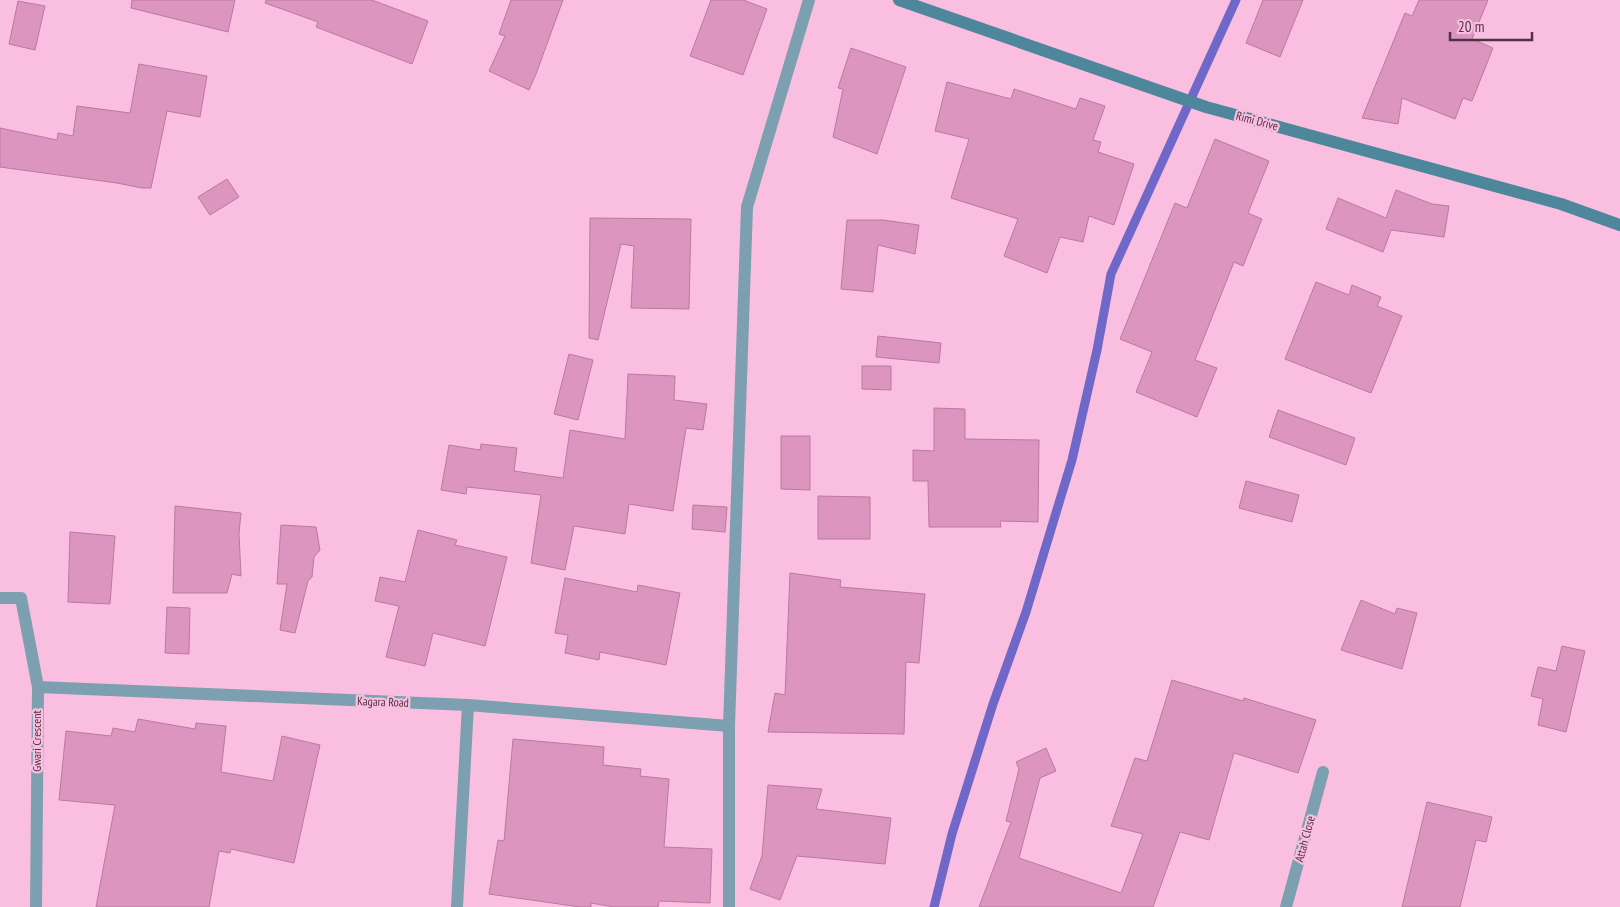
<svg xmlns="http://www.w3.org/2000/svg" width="1620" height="907" viewBox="0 0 1620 907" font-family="'PT Sans Narrow',sans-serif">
<rect width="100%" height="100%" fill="#fabfe0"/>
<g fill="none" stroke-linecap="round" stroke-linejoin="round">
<!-- stream -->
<path stroke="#7068c8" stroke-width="9" d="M934,907L952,834L993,704L1026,612L1072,460L1097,350L1111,274L1236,0"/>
</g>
<!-- building -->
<g fill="#dc95be" stroke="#bc78a0">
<path d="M132,0H235L228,32L131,8Z"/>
<path d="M266,0H372L428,21L412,64L316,27L318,22L265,3Z"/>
<path d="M511,0H563L536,74L529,90L489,71L505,36L499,34Z"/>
<path d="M711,0H743L767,9L743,75L690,56Z"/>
<path d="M1263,0H1303L1280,57L1246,43Z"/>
<path d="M1419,0H1488L1472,39L1493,48L1472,101L1463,98L1455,119L1402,98L1398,124L1362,118L1405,13L1412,16Z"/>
<path d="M18,1L45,6L35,50L9,44Z"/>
<path d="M851,48L906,67L877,154L833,137L843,89L838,88Z"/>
<path d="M139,64L207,76L200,117L167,111L151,188H142L117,183L0,167V128L57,140L58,133L73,136L77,106L130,113Z"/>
<path d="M947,82L1011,99L1014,89L1076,109L1080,98L1105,106L1093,140L1101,142L1098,152L1134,164L1114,225L1089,216L1083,242L1060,237L1047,273L1004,256L1018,219L951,198L969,139L935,131Z"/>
<path d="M1215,139L1269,161L1248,213L1262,219L1243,266L1234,262L1195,360L1217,368L1197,417L1136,392L1152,352L1120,339L1175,203L1187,208Z"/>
<path d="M227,179L239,197L210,215L198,197Z"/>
<path d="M1396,190L1432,204L1449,206L1444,237L1391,230L1383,252L1326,229L1338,198L1386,218Z"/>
<path d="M590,218L691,219L689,309L631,308L634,246L621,244L598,340L589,338Z"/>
<path d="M847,220H883L919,225L915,254L878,245L873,292L841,289Z"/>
<path d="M1316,282L1349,295L1352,285L1381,297L1377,306L1402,316L1371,393L1285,359Z"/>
<path d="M878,336L941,343L939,363L876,357Z"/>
<path d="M569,354L593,360L578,420L554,414Z"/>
<path d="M862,366H891V390L862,389Z"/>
<path d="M628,374L675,376L674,400L707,404L703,430L686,428L673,511L629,504L625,534L574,526L565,570L531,563L541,495L467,487L466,494L441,490L449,445L480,450L481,444L517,448L514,471L563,478L570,430L625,439Z"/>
<path d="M934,408L965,409V439L1039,440L1038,522L1000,521L1001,527H929L928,481H913V450L934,451Z"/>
<path d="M1278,410L1355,438L1346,465L1269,437Z"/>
<path d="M781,436H810V490L781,489Z"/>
<path d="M1246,481L1299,495L1292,522L1239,508Z"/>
<path d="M818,496L870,497V539H818Z"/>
<path d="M693,505L727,507L725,532L692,529Z"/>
<path d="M175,506L241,513L239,533L241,576L232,574L227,593H173Z"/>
<path d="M281,525L316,527L320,550L314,557L312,577L308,581L295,633L280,630L287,584H277Z"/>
<path d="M418,530L457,540L455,545L507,557L485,646L433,633L425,666L386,657L399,606L375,601L380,577L405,582Z"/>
<path d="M70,532L115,536L110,604L68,602Z"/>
<path d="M790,573L841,580L840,587L925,594L919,663L906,662L904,734L768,732L775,693L785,695Z"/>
<path d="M565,578L637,592L638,585L680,593L666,665L600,652L599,660L565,653L568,635L555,633Z"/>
<path d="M1361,600L1395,614L1397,608L1417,613L1402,669L1341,650Z"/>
<path d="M167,607L190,608L189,654L165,653Z"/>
<path d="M1562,646L1585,651L1566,732L1538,725L1543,699L1531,696L1538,667L1556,671Z"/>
<path d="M1172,680L1243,701L1244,698L1316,720L1298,773L1234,753L1209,840L1180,832L1153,907H979L1011,822L1006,821L1019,769L1016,762L1046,748L1056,771L1040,778L1019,858L1121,893L1143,834L1111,826L1135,758L1147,761Z"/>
<path d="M138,719L195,729L196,723L226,726L221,772L273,781L282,736L320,745L294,863L231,849L230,853L219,851L209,907H96L115,805L59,800L66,731L111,736L113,728L135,732Z"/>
<path d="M513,739L604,747L603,765L641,769L640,776L669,779L664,847L712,849L710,903L659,901L658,907H614L591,903V907H580L489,894L498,840L504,841Z"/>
<path d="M768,785L822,789L816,809L891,818L885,864L797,856L780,900L750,889L762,856Z"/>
<path d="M1427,802L1492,817L1486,842L1476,840L1460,907H1402Z"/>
</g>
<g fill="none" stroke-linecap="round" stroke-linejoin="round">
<!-- street -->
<g stroke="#7ca0af" stroke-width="12">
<path d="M0,598H21L38,687L36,907"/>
<path d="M38,687L468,705L729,726"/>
<path d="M457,907L468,705"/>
<path d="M729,907V726L747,207L809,0"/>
<path d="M1286,907L1323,772"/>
</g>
<!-- secondary -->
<path stroke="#4e879c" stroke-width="12" d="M899,0L1206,107L1561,204L1620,225"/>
</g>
<g text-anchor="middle" stroke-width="4.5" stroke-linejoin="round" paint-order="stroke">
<!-- street labels -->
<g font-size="12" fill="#503243" stroke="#fabfe0">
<text transform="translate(1257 121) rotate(15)" y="4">Rimi Drive</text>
<text transform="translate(383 702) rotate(2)" y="4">Kagara Road</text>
<text transform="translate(37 741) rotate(-90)" y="4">Gwari Crescent</text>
<text transform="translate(1305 839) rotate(-75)" y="4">Attah Close</text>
</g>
</g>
<!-- scale -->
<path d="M1450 32v8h82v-8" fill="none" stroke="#503243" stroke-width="2.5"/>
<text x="1458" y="32" font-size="15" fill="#503243" stroke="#fabfe0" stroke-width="4" paint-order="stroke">20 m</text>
</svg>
